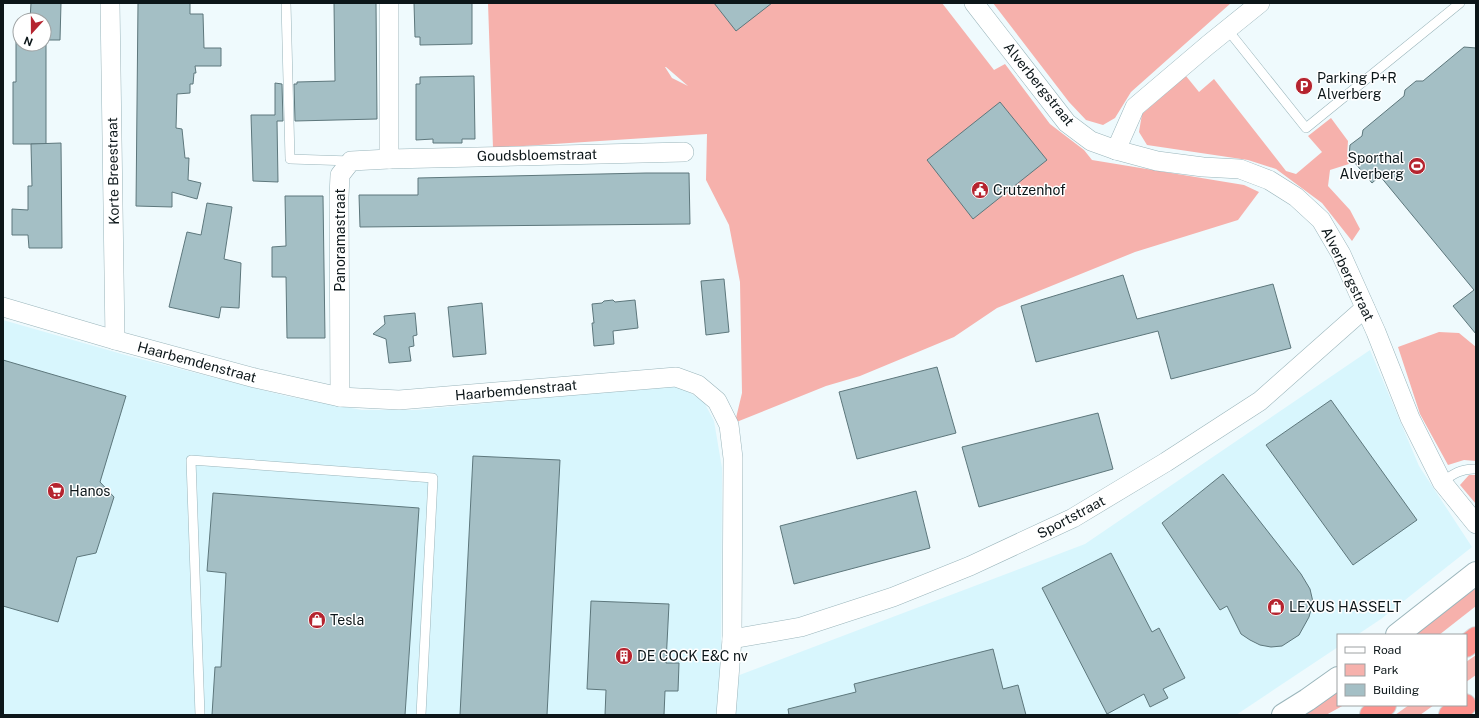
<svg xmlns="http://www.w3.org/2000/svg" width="1479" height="718" viewBox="0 0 1479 718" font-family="'Public Sans',sans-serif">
<rect width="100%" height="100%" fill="#effafd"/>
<!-- built -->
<path fill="#d8f6fd" d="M3,320L129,356L286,396L362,410H416L678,385L704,402L714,421L722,468L721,682L1085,544L1370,350L1419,466L1472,547L1381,619L1357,635H1338V647L1236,715H3Z"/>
<!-- green -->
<g fill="#f6b1ac" fill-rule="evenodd">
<path d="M488,3H942L994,70L1005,64L1050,124L1084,150L1092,160L1244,185L1259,192L1238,220L1135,252L997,308L954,337L860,376L826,386L729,425L736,418L742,393L740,282L729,225L706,180L707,134L493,148ZM665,67H666L688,86L672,78Z"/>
<path d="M993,3H1231L1131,92L1115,118L1103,125L1086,120L1069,102Z"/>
<path d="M1186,76L1199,92L1214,79L1286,171L1296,174L1322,152L1308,136L1331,118L1348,141L1347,156L1352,163L1330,170L1328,186L1350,210L1360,229L1352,241L1322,203L1276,169L1248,160L1147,145L1139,132L1142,114Z"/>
<path d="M1439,332L1459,333L1476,347V461L1464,460L1448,465L1420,414L1398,347Z"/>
<path d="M1469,475H1476V504L1460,485Z"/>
<path d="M1476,586V606L1439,635H1412Z"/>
<path d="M1476,655V675L1466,682V662Z"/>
<path d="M1338,692V705H1344L1326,715H1299Z"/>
<path d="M1409,705H1434L1420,715H1395Z"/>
</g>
<!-- building -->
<g fill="#a4bfc5" stroke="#5d777c">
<path d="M31,3H61L60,40H44V20H30Z"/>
<path d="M138,3H190V14H203L204,48H221V66H195L196,73H194L193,84H190V93L177,94L176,128L182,129L185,158H189L188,180L201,183L197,199L172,192V207L136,206Z"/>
<path d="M334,3H376L377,119L295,121L294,84H297V82L335,81Z"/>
<path d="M414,3H472V44L420,45V37H415Z"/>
<path d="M714,3H772L736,31Z"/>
<path d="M16,40H20V44H44V40H46V144H13V82H16Z"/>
<path d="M1464,47L1476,48V334L1453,306L1474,290L1380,176L1372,183L1349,156L1350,145L1362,136L1363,130L1404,96L1405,90L1416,81H1423Z"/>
<path d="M474,76L475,139H462V143H433V139L416,140V84H420V77Z"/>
<path d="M275,83L282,84L283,121H277L278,182L253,181L251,115H275Z"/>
<path d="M1000,102L1047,160L973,219L927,160Z"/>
<path d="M61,143L62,248H29L28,235H12V209L28,210V186H32L31,144Z"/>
<path d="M646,173H689L690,224L360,227L359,195H418V178Z"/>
<path d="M285,196H323L325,338H287L286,277H272V247L286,246Z"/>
<path d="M207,203L232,207L224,259L241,263L239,308L221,307L219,318L169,307L187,232L201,235Z"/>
<path d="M1123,275L1137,319L1273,284L1291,348L1171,379L1158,331L1036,362L1021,306Z"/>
<path d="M724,279L729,332L706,335L701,281Z"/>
<path d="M613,300L615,302L635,300L638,328L613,331L614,344L594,346L592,323H594L592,304L602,303L604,301Z"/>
<path d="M482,303L486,354L453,357L448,307Z"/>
<path d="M415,313L417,335L413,336L414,346L409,347L411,361L389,363L386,339L373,334L385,324L384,316Z"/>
<path d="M3,360L126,396L100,482L114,497L96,553L77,557L58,622L3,606Z"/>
<path d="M937,367L956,433L857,459L839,392Z"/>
<path d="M1331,400L1417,520L1353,565L1266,445Z"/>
<path d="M1098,413L1113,469L979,507L962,447Z"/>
<path d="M473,456L560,460L547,715H460Z"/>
<path d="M1223,474L1301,574L1310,589L1313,602L1309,617L1299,635L1282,646L1271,647L1260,645L1250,640L1241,634L1227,606L1220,610L1162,523Z"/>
<path d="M916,491L930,548L794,584L780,526Z"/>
<path d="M213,493L419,508L405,715H212L215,667H221L226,573L207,571Z"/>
<path d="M1111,553L1152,632L1159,628L1185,678L1163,689L1168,698L1150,707L1144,694L1107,714L1042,588Z"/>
<path d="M591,601L669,604L666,663H679L678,691H665L664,715H605L606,690L587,689Z"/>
<path d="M993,649L1003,689L1018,685L1026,715H789L788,709L856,692L854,684Z"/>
</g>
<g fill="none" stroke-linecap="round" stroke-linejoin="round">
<defs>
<g id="lane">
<path d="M286,3L290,159L351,161"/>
<path d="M1227,29L1306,128L1460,3"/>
<path d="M1442,482C1453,474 1462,468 1476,469"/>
<path d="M200,715L191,460L433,478L421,715"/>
</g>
<g id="street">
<path d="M110,3L115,340"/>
<path d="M974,3L1067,123L1091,141L1116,150L1157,161L1203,167L1240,169L1269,180L1296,197L1321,220L1341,254L1376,332L1410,418L1442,482L1476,524"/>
<path d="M1116,150L1135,107L1208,45L1260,3"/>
<path d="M389,159L684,152"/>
<path d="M3,307L115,340L255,378L340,397L399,400L676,377L698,385L717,401L729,425L733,458L732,639L726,715"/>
<path d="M340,397L339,197L340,175L351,161L389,159V3"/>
<path d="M732,639L801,627L893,597L970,566L1073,518L1166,462L1260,401L1365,308"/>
</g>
<g id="secondary">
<path d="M1397,635L1476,573"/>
<path d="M1283,715L1307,700L1338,678"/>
</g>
<g id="highway">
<path d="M1466,646L1476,638"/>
<path d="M1371,715L1385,705"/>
<path d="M1450,715L1465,705"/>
</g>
</defs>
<!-- lane casing -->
<use href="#lane" stroke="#9ab5bb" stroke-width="10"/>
<!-- street casing -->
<use href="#street" stroke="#9ab5bb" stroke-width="20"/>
<!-- secondary casing -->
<use href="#secondary" stroke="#9ab5bb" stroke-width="24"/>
<!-- highway casing -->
<use href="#highway" stroke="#d3d5d6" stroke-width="24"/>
<!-- lane -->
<use href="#lane" stroke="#fff" stroke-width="9"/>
<!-- street -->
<use href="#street" stroke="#fff" stroke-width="19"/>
<!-- secondary -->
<use href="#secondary" stroke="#fff" stroke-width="22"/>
<!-- highway -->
<use href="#highway" stroke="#fd938e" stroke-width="22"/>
</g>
<!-- icons -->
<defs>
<symbol id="parking-disc" viewBox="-11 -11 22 22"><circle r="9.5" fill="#b5242f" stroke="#fff"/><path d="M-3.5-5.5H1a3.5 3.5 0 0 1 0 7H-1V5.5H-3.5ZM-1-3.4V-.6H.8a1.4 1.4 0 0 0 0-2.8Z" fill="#fff"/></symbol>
<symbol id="stadium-disc" viewBox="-11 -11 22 22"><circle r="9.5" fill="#b5242f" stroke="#fff"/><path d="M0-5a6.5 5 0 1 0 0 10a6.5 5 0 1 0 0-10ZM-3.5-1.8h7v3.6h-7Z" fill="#fff"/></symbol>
<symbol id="civic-disc" viewBox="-11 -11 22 22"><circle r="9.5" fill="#b5242f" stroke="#fff"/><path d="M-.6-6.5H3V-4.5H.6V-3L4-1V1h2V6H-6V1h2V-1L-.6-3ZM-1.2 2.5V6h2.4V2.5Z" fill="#fff"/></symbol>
<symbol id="supermarket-disc" viewBox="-11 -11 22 22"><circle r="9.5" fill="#b5242f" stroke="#fff"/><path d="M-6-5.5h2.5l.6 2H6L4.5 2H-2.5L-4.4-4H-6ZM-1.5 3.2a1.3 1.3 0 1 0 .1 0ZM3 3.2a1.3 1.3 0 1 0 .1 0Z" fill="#fff"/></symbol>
<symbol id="shop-disc" viewBox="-11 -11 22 22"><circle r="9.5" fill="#b5242f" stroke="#fff"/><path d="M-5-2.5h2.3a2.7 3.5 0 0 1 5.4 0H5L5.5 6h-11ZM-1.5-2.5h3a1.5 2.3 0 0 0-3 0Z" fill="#fff"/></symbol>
<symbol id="building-disc" viewBox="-11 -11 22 22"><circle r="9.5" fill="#b5242f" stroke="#fff"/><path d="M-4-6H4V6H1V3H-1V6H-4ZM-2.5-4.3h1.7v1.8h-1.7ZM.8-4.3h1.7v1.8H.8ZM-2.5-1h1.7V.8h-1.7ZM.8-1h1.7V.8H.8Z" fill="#fff"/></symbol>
</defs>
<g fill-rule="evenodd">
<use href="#parking-disc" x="1294" y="76" width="20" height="20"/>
<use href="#stadium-disc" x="1407" y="156" width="20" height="20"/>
<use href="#civic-disc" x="970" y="180" width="20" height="20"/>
<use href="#supermarket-disc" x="46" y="481" width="20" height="20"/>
<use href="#shop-disc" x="1266" y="597" width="20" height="20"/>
<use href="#shop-disc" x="307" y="610" width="20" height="20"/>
<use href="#building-disc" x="614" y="646" width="20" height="20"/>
</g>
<g text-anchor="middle" stroke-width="3" stroke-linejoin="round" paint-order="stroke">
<!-- poi labels -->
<g font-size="14" fill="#0c1619" stroke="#fff" text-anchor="start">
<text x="1317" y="83">Parking P+R<tspan x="1317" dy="16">Alverberg</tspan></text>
<text x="1404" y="163" text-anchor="end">Sporthal<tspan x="1404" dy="16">Alverberg</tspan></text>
<text x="993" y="195">Crutzenhof</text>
<text x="69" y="496">Hanos</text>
<text x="1289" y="612">LEXUS HASSELT</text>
<text x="330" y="625">Tesla</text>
<text x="637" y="661">DE COCK E&amp;C nv</text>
</g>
<!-- street labels -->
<g font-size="14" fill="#0c1619" stroke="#fff">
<text transform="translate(1039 84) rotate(51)" y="5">Alverbergstraat</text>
<text transform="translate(537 155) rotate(-1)" y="5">Goudsbloemstraat</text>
<text transform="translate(113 171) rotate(-91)" y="5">Korte Breestraat</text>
<text transform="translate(340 240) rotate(-90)" y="5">Panoramastraat</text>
<text transform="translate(1348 274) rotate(64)" y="5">Alverbergstraat</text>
<text transform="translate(197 362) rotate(15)" y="5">Haarbemdenstraat</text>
<text transform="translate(516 390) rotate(-5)" y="5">Haarbemdenstraat</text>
<text transform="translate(1071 517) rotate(-28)" y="5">Sportstraat</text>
</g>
</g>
<!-- border -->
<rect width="1479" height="718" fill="none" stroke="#0c1619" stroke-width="8"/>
<!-- legend -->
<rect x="1337" y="634" width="130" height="72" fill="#ffffff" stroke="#9ea2a3"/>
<rect x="1345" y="647" width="20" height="6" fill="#ffffff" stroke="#9ea2a3"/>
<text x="1373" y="654" font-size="12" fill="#0c1619">Road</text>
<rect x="1345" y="664" width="20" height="12" fill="#f6b1ac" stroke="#9ea2a3"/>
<text x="1373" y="674" font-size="12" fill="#0c1619">Park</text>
<rect x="1345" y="684" width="20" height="12" fill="#a4bfc5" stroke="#9ea2a3"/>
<text x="1373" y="694" font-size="12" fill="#0c1619">Building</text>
<!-- north arrow -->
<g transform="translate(32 32) rotate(201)"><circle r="19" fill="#ffffff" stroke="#9ea2a3"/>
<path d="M0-3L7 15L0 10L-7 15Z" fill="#b5242f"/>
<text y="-6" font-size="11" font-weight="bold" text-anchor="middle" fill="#0c1619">N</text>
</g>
</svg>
